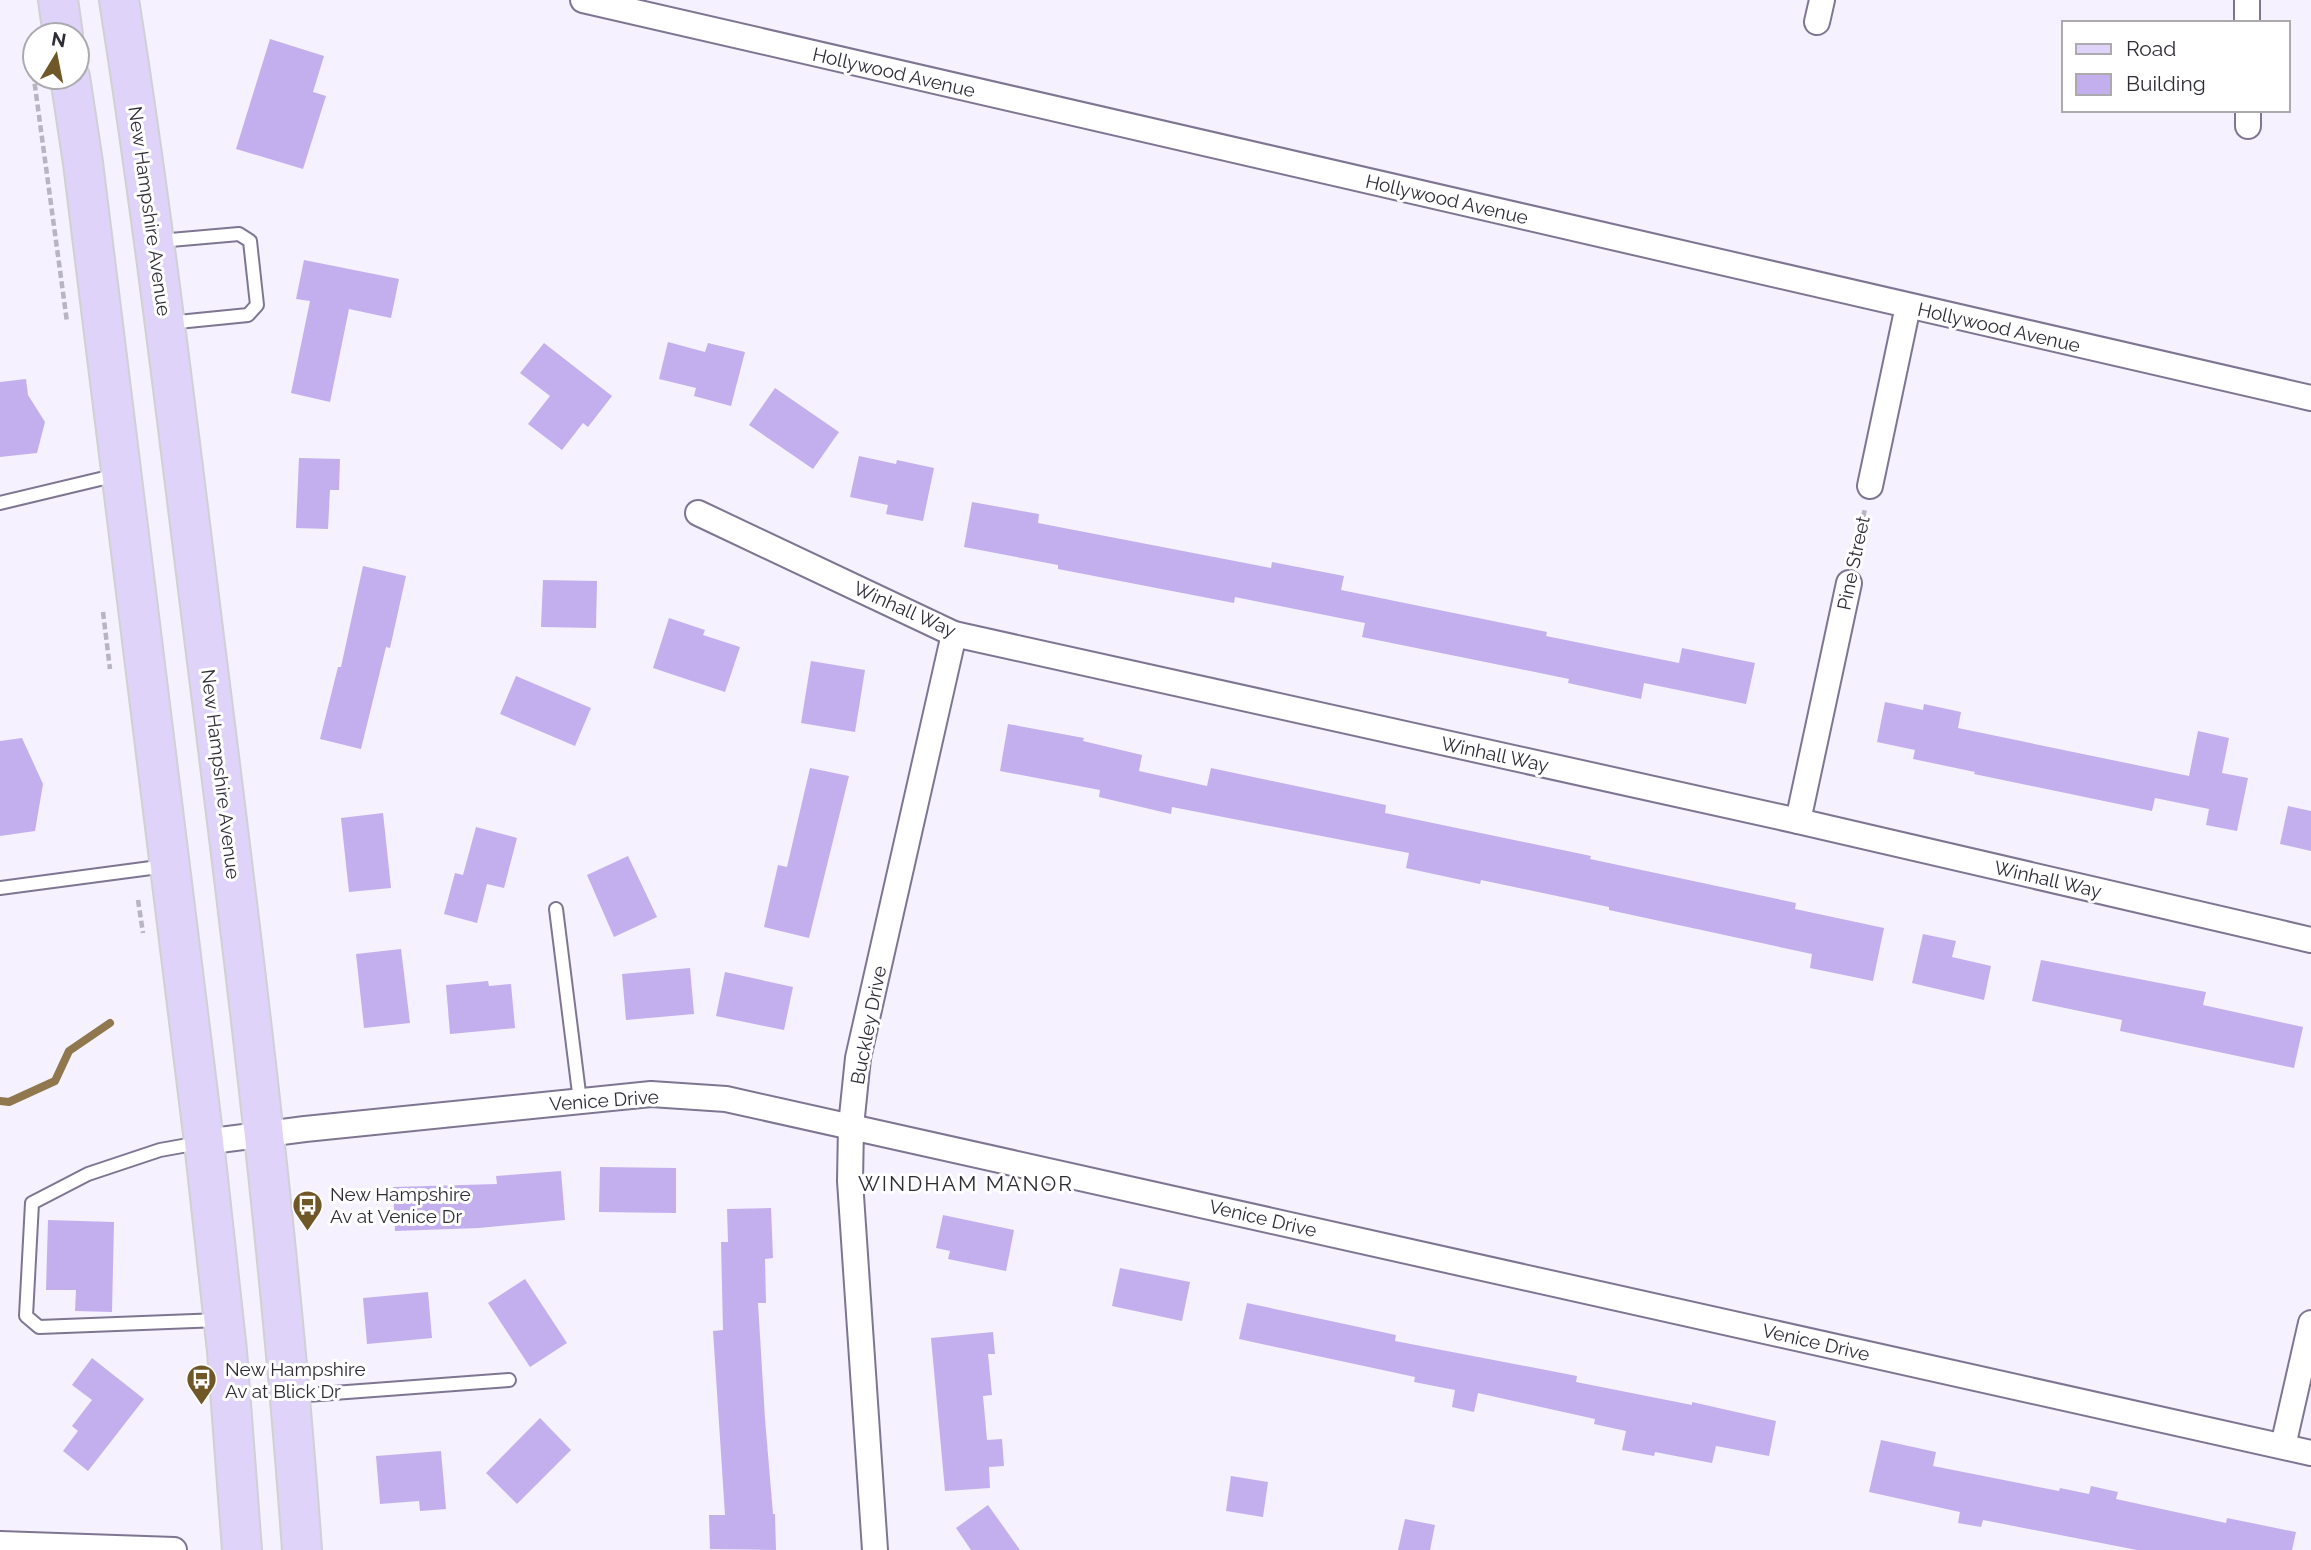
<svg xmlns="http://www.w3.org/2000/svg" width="2311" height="1550" viewBox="0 0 2311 1550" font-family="Raleway,sans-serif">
<rect width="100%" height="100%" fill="#f5f1fe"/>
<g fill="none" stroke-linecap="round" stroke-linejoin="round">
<!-- stream -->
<path stroke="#90774e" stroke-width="8" d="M0,1101L9,1102L55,1081L69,1051L110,1023"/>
</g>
<!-- building -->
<g fill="#c3afee">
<path d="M270,39L324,56L313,92L326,96L303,169L236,149Z"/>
<path d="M304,260L399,279L391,318L349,309L330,402L291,393L310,301L296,299Z"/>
<path d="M668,342L705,352L708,343L745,352L731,406L694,396L696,388L659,379Z"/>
<path d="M544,343L612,396L588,427L583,423L562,450L528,424L550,396L520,373Z"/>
<path d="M26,379L28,395L45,422L37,453L0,457V382Z"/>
<path d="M775,388L839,432L813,469L749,425Z"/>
<path d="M859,456L896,464L897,460L934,468L923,521L886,514L888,505L850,497Z"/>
<path d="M299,458L340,459L339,490H330L328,529L296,528Z"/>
<path d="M972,502L1039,514L1038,523L1271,568L1272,562L1344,576L1341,590L1547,632L1546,636L1679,663L1682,648L1755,663L1746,704L1644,683L1641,699L1568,683L1569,679L1362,637L1365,623L1235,597L1234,603L1058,569V565L964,547Z"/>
<path d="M363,566L406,576L390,648L386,647L361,749L320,739L338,667H341Z"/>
<path d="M543,580L597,581L596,628L541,627Z"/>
<path d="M669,618L705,630L703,635L740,647L725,692L653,668Z"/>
<path d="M811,661L865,670L855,732L801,723Z"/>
<path d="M516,676L591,708L575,746L500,714Z"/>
<path d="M1885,702L1923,710L1924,704L1961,712L1958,728L2189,776L2198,731L2229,738L2222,773L2248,778L2237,831L2206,825L2209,809L2155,798L2152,811L1974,774L1975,772L1913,759L1915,750L1877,742Z"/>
<path d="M1008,724L1084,738L1083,741L1142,755L1139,771L1207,786L1211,768L1386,805L1385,813L1591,856L1590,859L1796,903L1795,909L1884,928L1873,981L1810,968L1812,954L1609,910V907L1481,880L1480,884L1406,868L1409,853L1172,807L1171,814L1099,797L1100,790L1000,771Z"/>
<path d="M22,738L43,784L35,831L0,836V741Z"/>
<path d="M810,768L849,776L809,938L764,927L778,865L787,867Z"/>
<path d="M2288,806L2311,811V851L2280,844Z"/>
<path d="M383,813L391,888L349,892L341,818Z"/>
<path d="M476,827L517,838L504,888L487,884L477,923L444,914L455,873L463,875Z"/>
<path d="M628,856L657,917L614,937L587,875Z"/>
<path d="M1923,934L1956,941L1952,957L1991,966L1984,1000L1912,983Z"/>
<path d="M401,949L410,1023L364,1028L356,954Z"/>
<path d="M2041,960L2206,992L2203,1005L2303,1027L2294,1068L2120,1031L2122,1020L2032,1001Z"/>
<path d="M690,968L694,1014L626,1020L622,974Z"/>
<path d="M725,972L793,987L784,1030L716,1016Z"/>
<path d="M488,981L489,986L511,984L515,1028L450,1034L446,985Z"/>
<path d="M600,1167L676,1168V1213L599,1212Z"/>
<path d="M561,1171L565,1220L479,1228L395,1231L393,1187L497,1184L496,1176Z"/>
<path d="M771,1208L773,1258L765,1259L766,1303H758L765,1419L773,1514H775L776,1550L710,1549L709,1515H725L713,1331L723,1330L721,1242H728L727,1209Z"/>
<path d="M943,1215L1014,1230L1006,1271L948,1259L950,1251L936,1248Z"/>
<path d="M48,1220L114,1222L112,1312L75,1311L76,1290H46Z"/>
<path d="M1120,1268L1190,1282L1182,1321L1112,1306Z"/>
<path d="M525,1279L567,1343L530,1367L488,1303Z"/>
<path d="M428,1292L432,1338L367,1344L363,1298Z"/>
<path d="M1247,1303L1396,1335L1395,1341L1577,1376L1576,1382L1692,1405V1402L1776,1421L1769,1456L1716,1446L1712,1463L1655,1452L1654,1456L1622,1450L1626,1431L1594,1424L1595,1419L1478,1393L1474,1412L1452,1407L1455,1390L1414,1382L1415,1377L1239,1339Z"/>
<path d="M993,1332L995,1354H988L992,1395L983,1396L987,1440L1002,1439L1004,1466L989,1467L990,1488L945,1491L931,1338Z"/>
<path d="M92,1358L144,1399L88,1471L63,1451L78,1431L72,1426L92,1400L72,1385Z"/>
<path d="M540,1418L571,1450L517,1504L486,1473Z"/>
<path d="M1881,1440L1936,1452L1933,1466L2059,1491L2060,1488L2089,1494L2091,1486L2118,1492L2116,1499L2226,1523L2227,1518L2296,1532L2292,1550H2137L1983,1520L1981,1527L1958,1523L1960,1512L1869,1492Z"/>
<path d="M441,1451L446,1509L420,1511L419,1501L380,1504L376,1456Z"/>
<path d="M1231,1476L1268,1482L1263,1517L1226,1511Z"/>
<path d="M988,1505L1020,1550H971L956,1528Z"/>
<path d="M1405,1519L1435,1525L1430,1550H1398Z"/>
</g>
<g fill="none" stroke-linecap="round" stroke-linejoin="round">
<defs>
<g id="lane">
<path d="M159,241L239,234L250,241L257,305L248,315L168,323"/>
<path d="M0,503L117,475"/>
<path d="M0,888L166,866"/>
<path d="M556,909L580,1101"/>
<path d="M199,1143L160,1150L88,1174L32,1203L26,1316L39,1327L220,1320"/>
<path d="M293,1396L509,1380"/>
</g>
<g id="street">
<path d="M583,0L2311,398"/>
<path d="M2247,0V23"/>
<path d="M1817,22L1822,0"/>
<path d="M2248,110V126"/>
<path d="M1870,486L1908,306"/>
<path d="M698,513L954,634L1798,821L2311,940"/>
<path d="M1798,821L1849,583"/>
<path d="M204,1142L305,1129L651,1094L726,1099L2311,1453"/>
<path d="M2283,1446L2311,1323"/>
<path d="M0,1544L174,1550"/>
<path d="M875,1550L850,1181L851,1126L858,1058L954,634"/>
</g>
<g id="primary">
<path d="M58,0L63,35"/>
<path d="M119,0C154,222 180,446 208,669C245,962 281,1255 302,1550"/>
<path d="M70,77L83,163L204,1142L227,1351L242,1550"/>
</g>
</defs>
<!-- lane casing -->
<use href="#lane" stroke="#7e7592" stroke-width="16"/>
<!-- street casing -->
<use href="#street" stroke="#7e7592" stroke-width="28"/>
<!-- primary casing -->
<use href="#primary" stroke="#d1d0d3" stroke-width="42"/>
<!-- path -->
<g stroke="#b8b4c0" stroke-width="4.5" stroke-dasharray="7 3.5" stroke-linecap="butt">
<path d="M29,42L67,322"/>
<path d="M1854,558L1865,509"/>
<path d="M103,612L110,669"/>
<path d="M138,900L143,933"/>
</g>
<!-- lane -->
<use href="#lane" stroke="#fff" stroke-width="12"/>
<!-- street -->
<use href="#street" stroke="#fff" stroke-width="24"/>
<!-- primary -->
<use href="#primary" stroke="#dfd3fa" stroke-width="38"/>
</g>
<!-- icons -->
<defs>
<symbol id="bus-pin" viewBox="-11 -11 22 30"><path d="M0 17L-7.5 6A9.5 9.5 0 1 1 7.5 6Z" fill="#6f5727" stroke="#fff"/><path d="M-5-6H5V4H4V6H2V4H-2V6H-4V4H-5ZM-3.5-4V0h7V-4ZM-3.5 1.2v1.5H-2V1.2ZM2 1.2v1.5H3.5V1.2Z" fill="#fff"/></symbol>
</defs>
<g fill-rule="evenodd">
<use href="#bus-pin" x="290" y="1188" width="35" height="47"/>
<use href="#bus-pin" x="184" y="1362" width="35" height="47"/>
</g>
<g text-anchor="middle" stroke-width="6" stroke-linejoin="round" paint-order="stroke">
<!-- street labels -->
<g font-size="19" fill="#2f2b37" stroke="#fff">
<text transform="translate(894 72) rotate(13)" y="7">Hollywood Avenue</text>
<text transform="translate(1447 199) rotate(13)" y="7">Hollywood Avenue</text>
<text transform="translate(150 211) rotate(82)" y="7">New Hampshire Avenue</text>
<text transform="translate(1999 327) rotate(13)" y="7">Hollywood Avenue</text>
<text transform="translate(1853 563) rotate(-78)" y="7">Pine Street</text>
<text transform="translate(905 609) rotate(24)" y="7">Winhall Way</text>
<text transform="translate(1495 754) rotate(12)" y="7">Winhall Way</text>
<text transform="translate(221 774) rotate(83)" y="7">New Hampshire Avenue</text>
<text transform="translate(2048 879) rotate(13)" y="7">Winhall Way</text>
<text transform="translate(868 1025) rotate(-79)" y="7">Buckley Drive</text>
<text transform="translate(604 1100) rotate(-4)" y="7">Venice Drive</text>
<text transform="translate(1263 1218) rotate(13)" y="7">Venice Drive</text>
<text transform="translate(1816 1342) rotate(13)" y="7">Venice Drive</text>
</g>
<!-- poi labels -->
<g font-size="19" fill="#2f2b37" stroke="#fff" text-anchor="start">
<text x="330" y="1201">New Hampshire<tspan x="330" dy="22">Av at Venice Dr</tspan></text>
<text x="225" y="1376">New Hampshire<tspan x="225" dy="22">Av at Blick Dr</tspan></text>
</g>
<!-- neighbourhood labels -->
<g font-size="21" letter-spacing="2" fill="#2f2b37" stroke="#fff">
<text x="966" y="1191">WINDHAM MANOR</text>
</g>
</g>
<!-- legend -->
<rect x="2062" y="21" width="228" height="91" fill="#ffffff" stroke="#acaaaf" stroke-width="2"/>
<rect x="2076" y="44" width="35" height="10" fill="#dfd3fa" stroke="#acaaaf" stroke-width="2"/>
<text x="2126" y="56" font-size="21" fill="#2f2b37">Road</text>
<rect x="2076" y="74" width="35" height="21" fill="#c3afee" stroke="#acaaaf" stroke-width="2"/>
<text x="2126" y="91" font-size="21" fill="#2f2b37">Building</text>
<!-- north arrow -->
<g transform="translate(56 56) rotate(10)"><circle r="33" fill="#ffffff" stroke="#acaaaf" stroke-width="2"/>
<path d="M0-5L12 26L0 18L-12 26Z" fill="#6f5727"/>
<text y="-10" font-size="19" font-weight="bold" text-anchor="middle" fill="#2f2b37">N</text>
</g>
</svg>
